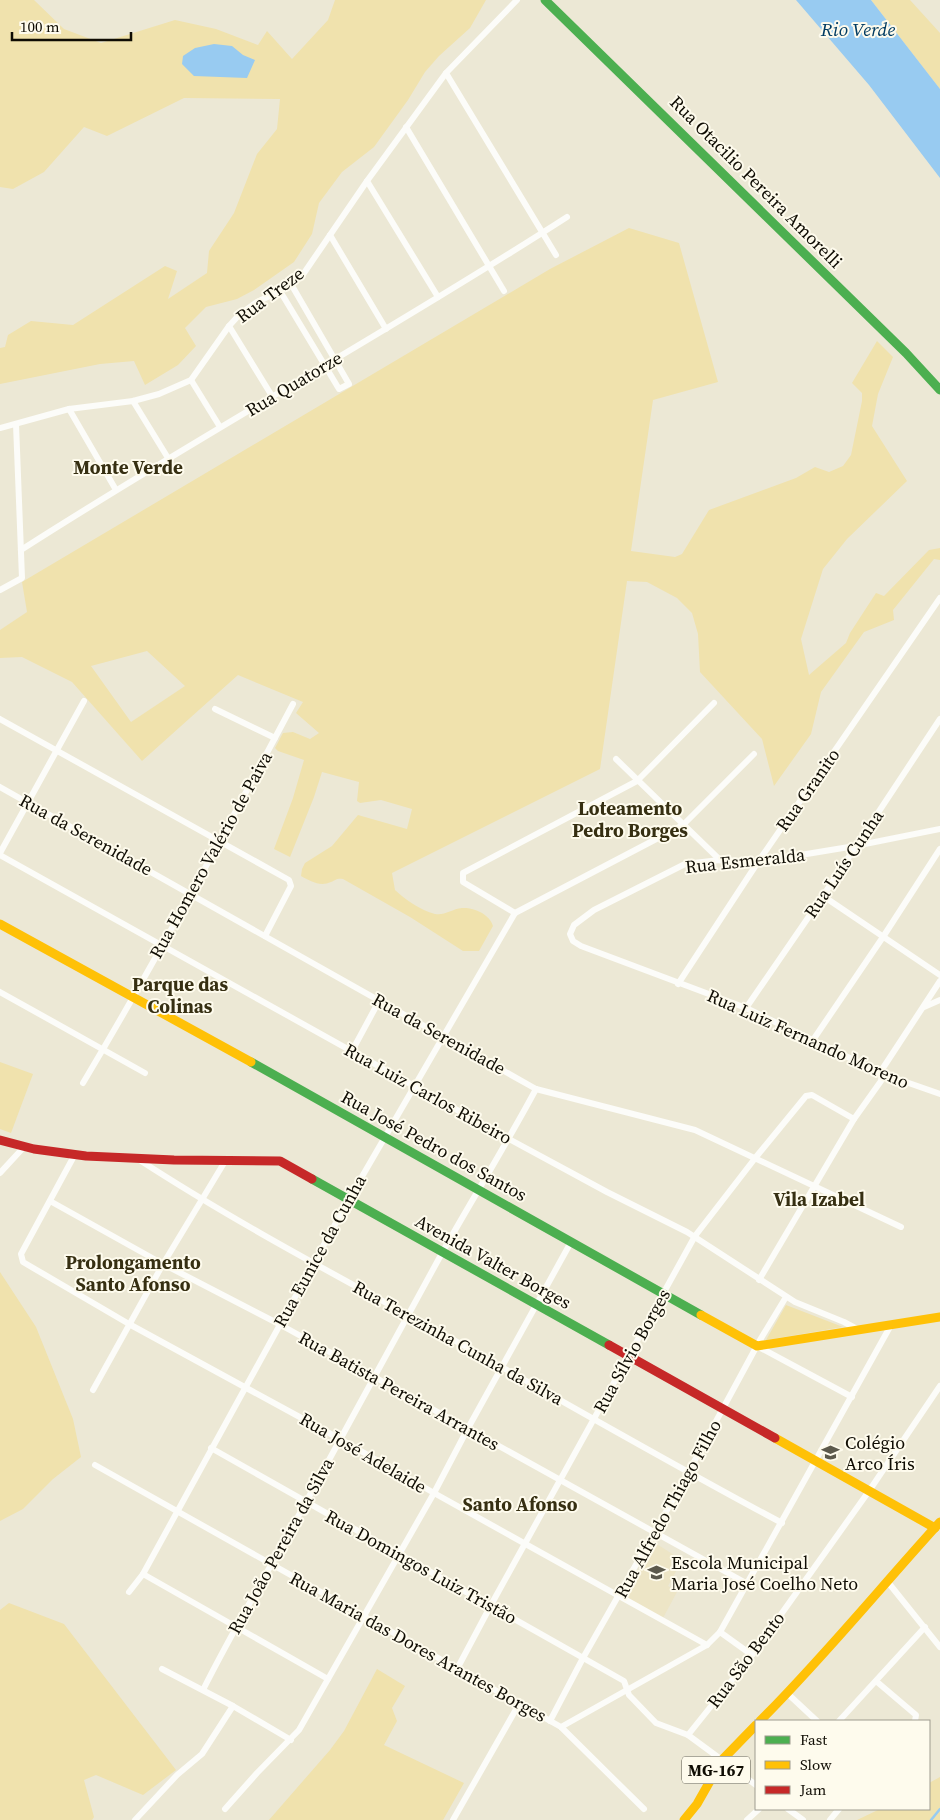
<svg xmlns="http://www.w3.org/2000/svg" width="940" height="1820" viewBox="0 0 940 1820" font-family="'Source Serif 4',serif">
<rect width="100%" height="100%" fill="#ece8d5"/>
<!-- built -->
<path fill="#ede5c6" d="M655,1543L682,1560L668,1586L677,1592L663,1618L628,1598V1593Z"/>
<!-- green -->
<g fill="#f0e2ad" fill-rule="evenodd">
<path d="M0,0H34L64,29L101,43L175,20L216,29L258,45L267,31L292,59L328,20L335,0H486L470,28L439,56L425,72L408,100L374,147L342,172L319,203L312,234L294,262L254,290L237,299L206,307L185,328L196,346L178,365L145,385L134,361L100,364L0,384V348L5,347L8,335L31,321L73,325L165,266L177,271L168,299L207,273L209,251L234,213L257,154L277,129L280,99L184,98L107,136L84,127L44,172L13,189L0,187Z"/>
<path d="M871,0H910L940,33V89Z"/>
<path d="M629,228L679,243L718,382L653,400L631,551L675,557L682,554L709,510L796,478L815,467L829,472L843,466L851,455L862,401V393L852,383L877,341L893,357L878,394L872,426L907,481L847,539L823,569L801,639L809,675L846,643L850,633L876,593L884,596L929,550L940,548V560L934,559L893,610L894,620L864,632L821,692L811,734L774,786L762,739L700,672L698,634L692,613L677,598L647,582L627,581L600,769L392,873L395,890C406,900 420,910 435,914C444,916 452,909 462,908C473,907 490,914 493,926L479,951H463L410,917L343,879C337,878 336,880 331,882C320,887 310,881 301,876L302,869L305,863L332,846L358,815L407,829L412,809L381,800L360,803L357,801L359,782L322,772L314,797L290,857L274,849L293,798L304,760L278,751L275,748L283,733L293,732L310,739L319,733L296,713L303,702L238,675L142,761L72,682L22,657L0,658V630L27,612L22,582L550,269ZM147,651L185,686L131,722L91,666Z"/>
<path d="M0,1062L33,1074L11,1133L0,1129Z"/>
<path d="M0,1272L36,1327L73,1419L81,1457L53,1479L23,1509L0,1521Z"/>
<path d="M786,1305L843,1327L766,1340Z"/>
<path d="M9,1603L64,1624L176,1770L143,1795L96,1775L84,1780L94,1817L92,1820H0V1610Z"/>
<path d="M377,1669L405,1686L392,1708L397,1721L384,1745L464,1783L443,1820H269L330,1750L344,1731Z"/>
<path d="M940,1777V1820H857L880,1809H929V1783Z"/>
</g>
<!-- water -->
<g fill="#98cbf1">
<path d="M796,0H871L940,89V178L869,85Z"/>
<path d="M214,44L232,46L243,55L255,60L247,78L194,76L182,64L183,56L195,48Z"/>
</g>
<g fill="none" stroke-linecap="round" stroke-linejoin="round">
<!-- stream -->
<path stroke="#98cbf1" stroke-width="2.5" d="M931,1820L940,1809"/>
<!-- street -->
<g stroke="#fcfcf9" stroke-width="6">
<path d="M446,73L556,255"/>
<path d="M406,127L504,291"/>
<path d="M367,181L438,297"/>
<path d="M330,235L386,329"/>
<path d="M280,291L339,389L349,384L291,284"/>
<path d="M229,326L272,396"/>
<path d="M191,380L220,427"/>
<path d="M133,401L168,458"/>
<path d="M69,409L116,490"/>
<path d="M0,428L69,409L133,401L159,394L191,380L229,326L239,315L257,302L280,291L304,273L367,181L446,73L517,0"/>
<path d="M21,550C200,435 387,333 567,217"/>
<path d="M0,590L22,578L16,424"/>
<path d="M215,709L275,738"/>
<path d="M0,719L289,880L291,886L265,936"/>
<path d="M616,759L720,860"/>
<path d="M0,787L536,1089L695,1130L901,1227"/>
<path d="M940,829L855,846L758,862L720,860L685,864L594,910L574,925L570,934L573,941L581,946L746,1008L883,1074L940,1094"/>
<path d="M0,853L84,701"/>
<path d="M0,855L509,1139L607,1192L687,1232L795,1302L844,1322L857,1329"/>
<path d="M823,896L940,975"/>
<path d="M515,913L463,882V873L637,781L714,703"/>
<path d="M515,913L683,825L754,754"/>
<path d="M678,984L758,862L940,598"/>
<path d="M0,992L145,1073"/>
<path d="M924,1007L940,1000"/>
<path d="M746,1008L823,896L940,719"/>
<path d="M813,1040L883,937L940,849"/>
<path d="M352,1051L379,1001"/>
<path d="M83,1083C157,959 225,832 293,704"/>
<path d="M74,1156L21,1254L23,1262L129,1324L340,1439L434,1493L707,1645"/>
<path d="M138,1159C241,1226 351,1283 459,1343C566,1403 673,1465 782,1523"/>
<path d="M0,1173L23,1148"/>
<path d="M50,1201L163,1264L279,1324L746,1583"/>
<path d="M759,1280L854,1119L881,1081L883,1068L940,981"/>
<path d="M757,1346L852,1397"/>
<path d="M93,1390L163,1264L224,1163"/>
<path d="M211,1448L624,1681L629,1695L656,1723L688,1735L756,1785"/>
<path d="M95,1465L561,1727L644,1809"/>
<path d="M143,1574L328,1679"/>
<path d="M887,1581L940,1647"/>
<path d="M129,1592L143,1574L349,1199L515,913"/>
<path d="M720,1632L752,1655"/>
<path d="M162,1669L233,1706L291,1740"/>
<path d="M457,1669L491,1605L695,1236L756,1157L806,1096L812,1095L854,1119"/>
<path d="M876,1681L916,1715L915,1721"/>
<path d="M203,1690C235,1626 272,1565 306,1502C352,1419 396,1336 442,1253C473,1198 506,1145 536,1089"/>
<path d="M788,1694L817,1721"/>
<path d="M550,1721L583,1658L688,1473L760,1340L786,1297"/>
<path d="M839,1721L925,1627"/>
<path d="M561,1727L707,1645L720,1632L891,1325"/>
<path d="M688,1735L752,1655L869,1491L940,1386"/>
<path d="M225,1809L257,1773L299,1730L434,1493L467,1430L571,1242"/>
<path d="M788,1809L803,1820"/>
<path d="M135,1820L177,1775L202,1754L233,1706"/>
<path d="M453,1820L519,1704"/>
<path d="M747,1820L759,1809"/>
<path d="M830,1820L839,1809"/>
</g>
<!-- fast -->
<g stroke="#4caf50" stroke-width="9">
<path d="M545,0L906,353L940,390"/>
<path d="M251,1062L701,1315"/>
<path d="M312,1179L609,1345"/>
</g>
<!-- slow -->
<g stroke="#ffc107" stroke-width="9">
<path d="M0,924L251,1062"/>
<path d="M701,1315L757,1346L940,1317"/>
<path d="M775,1438L935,1528"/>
<path d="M760,1721C823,1658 880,1588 940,1522"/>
<path d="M684,1820L697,1804L722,1760L756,1725"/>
</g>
<!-- jam -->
<g stroke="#c62828" stroke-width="9">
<path d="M0,1140L34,1149L86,1156L174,1160L280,1161L312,1179"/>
<path d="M609,1345L775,1438"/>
</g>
</g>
<!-- icons -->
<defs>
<symbol id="school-bare" viewBox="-9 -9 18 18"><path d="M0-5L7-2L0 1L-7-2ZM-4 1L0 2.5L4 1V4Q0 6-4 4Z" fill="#5c594c" stroke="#fefbed" stroke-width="2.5" paint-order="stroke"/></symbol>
</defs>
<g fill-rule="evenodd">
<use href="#school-bare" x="818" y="1440" width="25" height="25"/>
<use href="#school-bare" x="644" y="1560" width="25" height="25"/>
</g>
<g text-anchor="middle" stroke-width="4" stroke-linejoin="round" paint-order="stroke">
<!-- shield labels -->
<rect fill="#fefbed" stroke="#575449" stroke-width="1" x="682" y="1756.5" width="68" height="27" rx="4"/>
<g font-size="16" font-weight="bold" fill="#0f0c03">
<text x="716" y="1776">MG-167</text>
</g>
<!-- street labels -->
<g font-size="18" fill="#0f0c03" stroke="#fefbed">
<text transform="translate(756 182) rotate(45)" y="6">Rua Otacilio Pereira Amorelli</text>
<text transform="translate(270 295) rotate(-37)" y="6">Rua Treze</text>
<text transform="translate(294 384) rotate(-31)" y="6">Rua Quatorze</text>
<text transform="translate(808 790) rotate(-55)" y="6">Rua Granito</text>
<text transform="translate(86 835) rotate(29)" y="6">Rua da Serenidade</text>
<text transform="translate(211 855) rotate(-61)" y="6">Rua Homero Valério de Paiva</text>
<text transform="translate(745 861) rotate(-6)" y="6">Rua Esmeralda</text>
<text transform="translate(844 864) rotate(-56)" y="6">Rua Luís Cunha</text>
<text transform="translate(439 1034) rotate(29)" y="6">Rua da Serenidade</text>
<text transform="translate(808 1039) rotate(24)" y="6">Rua Luiz Fernando Moreno</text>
<text transform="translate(428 1094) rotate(29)" y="6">Rua Luiz Carlos Ribeiro</text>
<text transform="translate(434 1146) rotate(29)" y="6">Rua José Pedro dos Santos</text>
<text transform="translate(320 1251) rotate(-61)" y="6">Rua Eunice da Cunha</text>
<text transform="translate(493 1262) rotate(29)" y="6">Avenida Valter Borges</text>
<text transform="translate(458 1343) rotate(29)" y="6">Rua Terezinha Cunha da Silva</text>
<text transform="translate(632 1351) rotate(-61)" y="6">Rua Sílvio Borges</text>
<text transform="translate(399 1391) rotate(29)" y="6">Rua Batista Pereira Arrantes</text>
<text transform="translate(363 1453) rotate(30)" y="6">Rua José Adelaide</text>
<text transform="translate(668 1509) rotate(-61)" y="6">Rua Alfredo Thiago Filho</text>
<text transform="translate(281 1546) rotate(-61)" y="6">Rua João Pereira da Silva</text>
<text transform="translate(421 1567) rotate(29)" y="6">Rua Domingos Luiz Tristão</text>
<text transform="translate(418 1647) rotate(29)" y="6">Rua Maria das Dores Arantes Borges</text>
<text transform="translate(746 1660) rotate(-53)" y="6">Rua São Bento</text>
</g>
<!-- poi labels -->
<g font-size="18" fill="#0f0c03" stroke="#fefbed" text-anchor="start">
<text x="845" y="1449">Colégio<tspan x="845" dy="21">Arco Íris</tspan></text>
<text x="671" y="1569">Escola Municipal<tspan x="671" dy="21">Maria José Coelho Neto</tspan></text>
</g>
<!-- water labels -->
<g font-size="19" font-style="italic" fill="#003b62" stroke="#fefbed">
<text x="858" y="36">Rio Verde</text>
</g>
<!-- neighbourhood labels -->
<g font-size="19" font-weight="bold" fill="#362f12" stroke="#fefbed">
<text x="128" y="474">Monte Verde</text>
<text x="630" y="815">Loteamento<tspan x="630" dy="22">Pedro Borges</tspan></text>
<text x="180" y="991">Parque das<tspan x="180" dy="22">Colinas</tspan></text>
<text x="819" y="1206">Vila Izabel</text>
<text x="133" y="1269">Prolongamento<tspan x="133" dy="22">Santo Afonso</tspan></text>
<text x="520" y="1511">Santo Afonso</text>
</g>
</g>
<!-- legend -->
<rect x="755" y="1720" width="175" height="90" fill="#fefbed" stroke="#9e9b8f"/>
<rect x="765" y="1736" width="25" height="8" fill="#4caf50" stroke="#9e9b8f"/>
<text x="800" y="1745" font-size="15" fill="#0f0c03">Fast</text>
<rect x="765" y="1761" width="25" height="8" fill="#ffc107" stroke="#9e9b8f"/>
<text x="800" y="1770" font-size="15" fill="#0f0c03">Slow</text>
<rect x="765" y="1786" width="25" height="8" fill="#c62828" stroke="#9e9b8f"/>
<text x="800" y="1795" font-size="15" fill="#0f0c03">Jam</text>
<!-- scale -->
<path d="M12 32v8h119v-8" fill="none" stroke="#0f0c03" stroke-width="2.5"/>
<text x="20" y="32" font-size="15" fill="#0f0c03" stroke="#fefbed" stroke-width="4" paint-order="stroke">100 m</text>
</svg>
